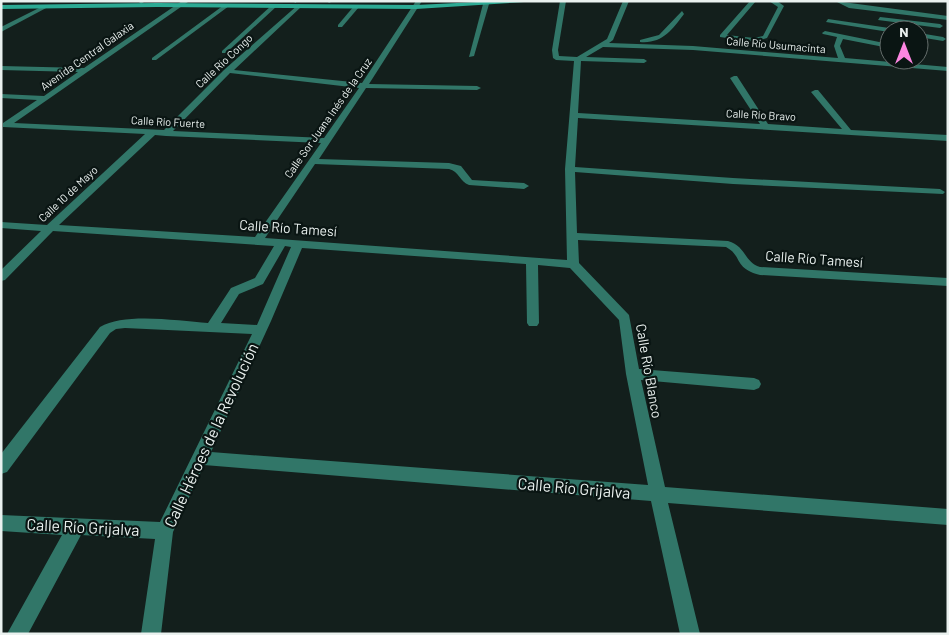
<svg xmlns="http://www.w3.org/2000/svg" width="949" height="635" viewBox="0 0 949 635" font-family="Barlow,sans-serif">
<rect width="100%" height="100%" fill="#131f1c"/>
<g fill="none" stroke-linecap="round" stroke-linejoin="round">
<!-- lane -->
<g fill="#317668" fill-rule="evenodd">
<path d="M294,1H298L295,3Z"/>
<path d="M327,1H331V2L329,3Z"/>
</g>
<!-- street -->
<g fill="#317668" fill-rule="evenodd">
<path d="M138,1H144V2L141,4Z"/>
<path d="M182,1L188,2L14,123L164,130L225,69L299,4L301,7L234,70L362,83L416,1H422L369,84L477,86L481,88L477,90L366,88L319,159L449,163L461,166L472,180L524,183L529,186L524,189L469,185C460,182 459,171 449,169L315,164L265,238L567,260L565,169L574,61L556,60L553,58L552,50L560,1H566L558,50L559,56L577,57L607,39L623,1H629L613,40L609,43L693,46L838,58L834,46L837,37L823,34L822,33L825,31L889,44V48L843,39L840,46L845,58L948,67V71L693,50L603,47L586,57L644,59L647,61L644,63L581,61L578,113L760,124L730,78L734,76H737L768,124L842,129L811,92L815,90H818L851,130L948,135V141L578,118L575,167L733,178L940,189L945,192L943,194L733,184L575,172L577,233L728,241C746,246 744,262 760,267L948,278V286L760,275C733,268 743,256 726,247L578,240L579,263L629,315L639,369L754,378L759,380L761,384L759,388L754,390L641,380L665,487L948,509V525L668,503L700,634H680L651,501L204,465L173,532L161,634H141L155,539L81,535L28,634H7L62,535L1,531V515L160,522L252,334L125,328L116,329L110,333L7,472L1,474V454L100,327C125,312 179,321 208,323L231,288L255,278L274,246L53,231L5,280L1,281V270L41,231L1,228V222L47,225L145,134L3,127V123L37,100L1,98V94L44,96L78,72L1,70V66L84,68ZM230,73L359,88L324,138L173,131ZM155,135L166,136L321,143L255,237L59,225ZM285,246L291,247L257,325L221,323L239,294L263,284ZM302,248L526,264L527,323L529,326H537L539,323L538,265L570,268L619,320L626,374L648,485L211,452L271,321Z"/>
<path d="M750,1H756L727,35L754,38L763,36L778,7L769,1H777L784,6L767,38L754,42L720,37V35Z"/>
<path d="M835,1L948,16V20L849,8Z"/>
<path d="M486,2L489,4L474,56L469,57L483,4Z"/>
<path d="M224,5L229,6L156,60H152V58Z"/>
<path d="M272,5L277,6L226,53H222V51Z"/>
<path d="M43,6L48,7L1,32V27Z"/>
<path d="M354,6L359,7L342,27H338V25Z"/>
<path d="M682,11L684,14C672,30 662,44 640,42V40L659,35Z"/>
<path d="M880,17L940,24L943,26L940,28L878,20Z"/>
<path d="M828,19L889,28L892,30H889V32L826,22Z"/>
<path d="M919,33L943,37L946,39L943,41L919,37Z"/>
</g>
<!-- secondary -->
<path fill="#2daa94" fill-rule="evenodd" d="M498,1H540L416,9L157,7L1,9V5L157,3L416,5Z"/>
</g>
<g text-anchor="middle" stroke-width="4.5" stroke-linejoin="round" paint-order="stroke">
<!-- far-street labels -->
<g font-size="11" fill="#eaf1ef" stroke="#0a1513">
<text transform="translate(776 45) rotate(5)" y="4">Calle Río Usumacinta</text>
<text transform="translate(87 56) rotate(-35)" y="4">Avenida Central Galaxia</text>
<text transform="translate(224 61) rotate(-43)" y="4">Calle Río Congo</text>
<text transform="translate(761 115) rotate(3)" y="4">Calle Río Bravo</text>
<text transform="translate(328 118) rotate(-55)" y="4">Calle Sor Juana Inés de la Cruz</text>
<text transform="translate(168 122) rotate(3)" y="4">Calle Río Fuerte</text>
<text transform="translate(68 194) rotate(-43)" y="4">Calle 10 de Mayo</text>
</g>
<!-- street labels -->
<g font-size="14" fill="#eaf1ef" stroke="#0a1513">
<text transform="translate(288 228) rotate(4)" y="5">Calle Río Tamesí</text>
<text transform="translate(814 259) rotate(4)" y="5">Calle Río Tamesí</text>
<text transform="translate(649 371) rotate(80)" y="5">Calle Río Blanco</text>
</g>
<!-- near-street labels -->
<g font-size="16" fill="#eaf1ef" stroke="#0a1513">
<text transform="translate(211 435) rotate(-65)" y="6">Calle Héroes de la Revolución</text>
<text transform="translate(574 488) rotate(5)" y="6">Calle Río Grijalva</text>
<text transform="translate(83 527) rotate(3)" y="6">Calle Río Grijalva</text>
</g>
</g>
<!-- border -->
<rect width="949" height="635" fill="none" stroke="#eaf1ef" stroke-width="5"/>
<!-- north arrow -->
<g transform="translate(904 45)"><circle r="24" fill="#0a1513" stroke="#646d6b"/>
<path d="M0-4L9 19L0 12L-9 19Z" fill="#fd86e1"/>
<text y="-8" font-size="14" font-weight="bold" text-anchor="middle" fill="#eaf1ef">N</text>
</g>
</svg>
